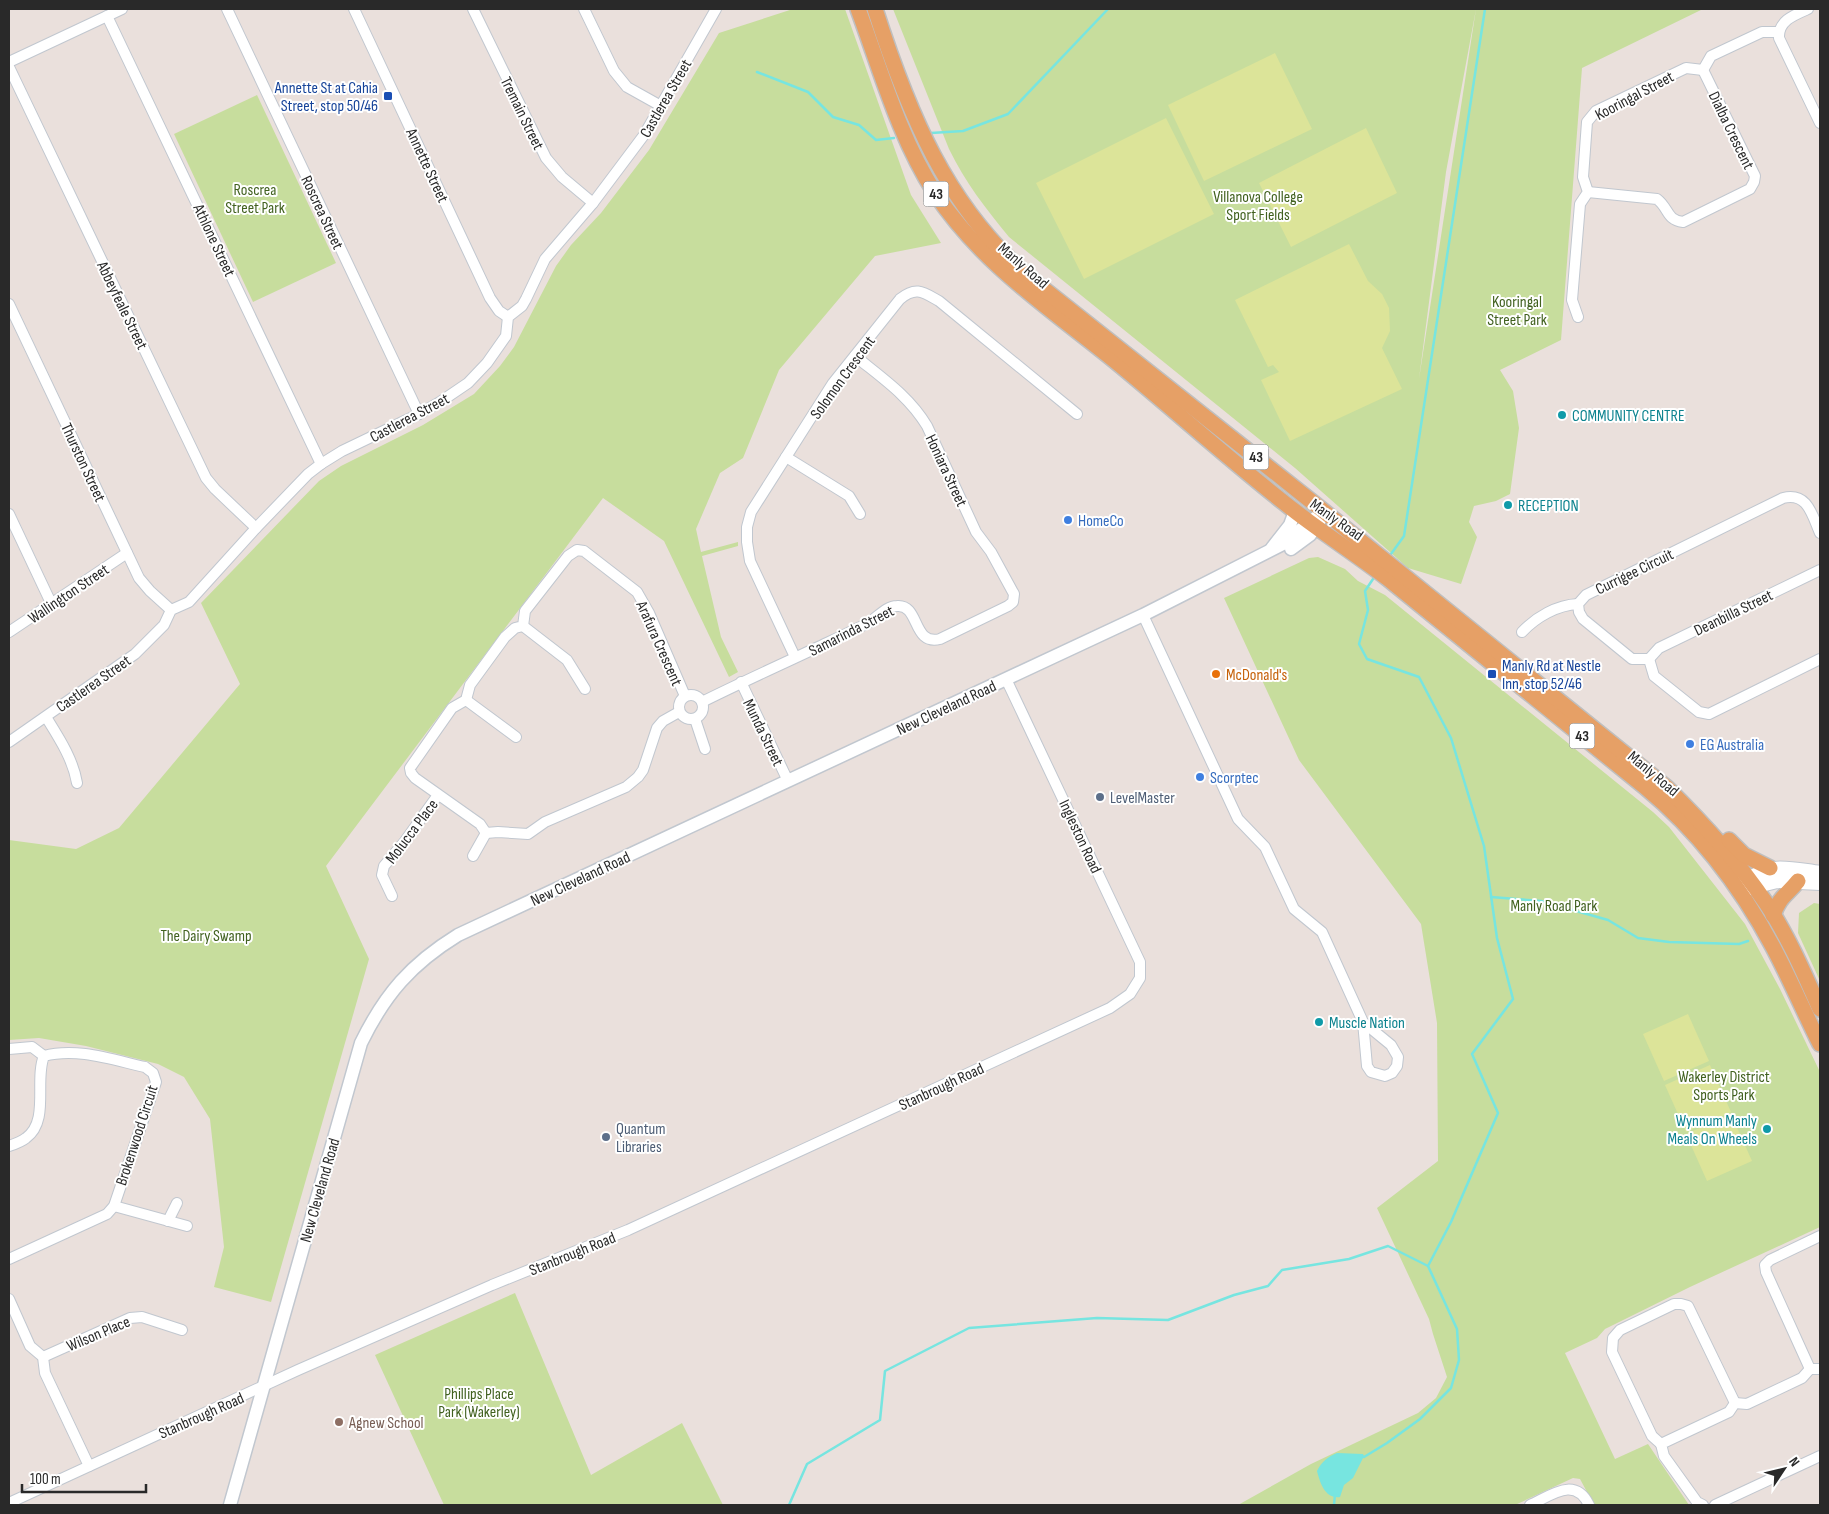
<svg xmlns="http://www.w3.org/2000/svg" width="1829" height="1514" viewBox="0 0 1829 1514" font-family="'Sofia Sans Condensed',sans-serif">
<rect width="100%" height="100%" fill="#eae0dc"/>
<!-- green -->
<g fill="#c7dd9d">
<path d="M793,9H845L911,195L941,243L875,256L779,370L743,458L720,473L696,529L701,552L738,542V546L702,556L721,637L738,672L729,677L664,541L603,498L326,866L369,959L271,1302L214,1287L224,1247L210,1119L184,1077L158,1064L86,1046L39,1038L9,1040V840L76,849L119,828L240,684L201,603L319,481L341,466L423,425L474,394L500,366L514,347L556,266L571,245L601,213L649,150L719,33Z"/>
<path d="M893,9H1476L1446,172L1419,379L1476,9H1703L1582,68L1561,340L1500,370L1513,391L1519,428L1510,494L1496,501L1474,506L1469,522L1477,537L1461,584L1408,568L1295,468L1009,237C986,209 965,182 949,149Z"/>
<path d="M257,95L336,263L253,302L174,134Z"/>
<path d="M1318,557L1345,569L1358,581L1385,595L1653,812L1669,827L1745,924L1780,989L1820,1072V1227L1690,1287L1605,1329L1597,1338L1565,1353L1615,1459L1648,1444L1689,1505H1594L1580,1479L1573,1478L1515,1505H1238L1311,1464L1418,1413L1436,1398L1447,1377L1433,1334L1429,1319L1377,1208L1438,1161L1437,1023L1421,924L1299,760L1224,598L1309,558Z"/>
<path d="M1814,903L1820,904V981L1798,933L1799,913Z"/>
<path d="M515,1293L591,1475L682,1423L723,1505H444L375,1355Z"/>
</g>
<!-- pitch -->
<g fill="#dce499">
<path d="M1275,53L1312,129L1204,181L1168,105Z"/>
<path d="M1166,118L1214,214L1084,279L1036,183Z"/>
<path d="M1366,128L1397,193L1291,247L1259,183Z"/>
<path d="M1349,244L1368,281L1382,294L1389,308L1390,331L1382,348L1402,389L1290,441L1261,380L1279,372L1273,365L1268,367L1235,300Z"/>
<path d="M1688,1014L1709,1061L1664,1081L1643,1034Z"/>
<path d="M1710,1065L1731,1112L1686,1132L1665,1085Z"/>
<path d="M1731,1114L1752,1161L1707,1181L1686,1134Z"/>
</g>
<!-- water -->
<path fill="#77e5e0" d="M1337,1453L1363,1454L1364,1456L1353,1478L1344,1485L1340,1497C1325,1499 1320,1483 1317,1471C1322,1461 1328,1457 1337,1453Z"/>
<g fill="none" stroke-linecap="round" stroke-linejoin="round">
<!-- stream -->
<g stroke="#77e5e0" stroke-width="2.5">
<path d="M757,72L808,92L833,117L859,125L876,140L894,138"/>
<path d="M931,133L963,131L1008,114L1108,9"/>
<path d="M1391,554L1404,536L1485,9"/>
<path d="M1491,897L1541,901L1608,920L1638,938L1669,942L1739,944L1748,941"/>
<path d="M1364,1457L1387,1443L1420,1419L1451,1388L1459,1360L1457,1329L1428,1266L1451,1222L1498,1113L1472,1054L1513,999L1497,938L1484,846L1451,738L1419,677L1367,659L1359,644L1368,610L1365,591L1373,579"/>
<path d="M789,1505L807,1464L880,1420L885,1371L969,1328L1097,1318L1168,1320L1234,1295L1268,1286L1282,1270L1349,1259L1388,1246L1428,1266"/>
<path d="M1334,1505L1335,1494"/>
</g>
<defs>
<g id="minor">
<path d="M227,9L419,414"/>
<path d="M354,9L490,298L499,311L508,317"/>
<path d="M473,9L546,158L562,177L593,203"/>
<path d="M584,9L614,71L627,87L661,106"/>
<path d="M1808,9C1794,15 1778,21 1779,38L1820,123"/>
<path d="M107,16L321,464"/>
<path d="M9,62L122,9"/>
<path d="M9,67L206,478L215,489L256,528"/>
<path d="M1588,192L1657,199C1669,208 1666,220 1683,222L1750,189L1754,182L1755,176L1703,70"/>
<path d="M9,304L139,578L150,591L171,610"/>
<path d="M1578,317L1572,300L1580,204L1588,192L1583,177L1587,122L1596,111L1686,68L1703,70L1711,56L1762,32H1779"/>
<path d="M786,457L849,496L860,514"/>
<path d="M9,514L51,603"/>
<path d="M1820,533C1812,515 1808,492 1783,498L1586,595L1578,604L1579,612L1583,619L1632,659H1649L1654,676L1699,712L1709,714L1820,659"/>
<path d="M1143,615L1238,819L1265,847L1294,909L1322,932L1363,1022L1391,1045L1398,1057L1397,1066L1392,1073L1385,1076L1371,1072L1367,1066L1363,1022"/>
<path d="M523,626L567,660L585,689"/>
<path d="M9,632L127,553"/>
<path d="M1522,632C1536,617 1557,605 1578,604"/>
<path d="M795,657L750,561L747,542V527L751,512L833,383L900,299C916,286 923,292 939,301L1077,414"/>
<path d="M1649,659L1659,648L1820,570"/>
<path d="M741,682L788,781"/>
<circle cx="691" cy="707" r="12"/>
<path d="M466,700L516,737"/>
<path d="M702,702C740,683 778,666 816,648C833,640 851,632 868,623C877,618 886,606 897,606C920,604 912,646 940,639L1008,606L1013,602L1014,594L991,552L976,532L927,426C909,396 882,378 855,356"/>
<path d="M679,712L663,721L657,728L643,770L638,777L626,787L545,822L528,834L498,832L486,833L480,824L415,778L411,773L410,768L452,708L466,700L470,685L505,637L515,628L523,626L525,611L568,556L577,550L584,551L637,592L649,613L685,696"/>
<path d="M46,717C59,738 73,759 77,783"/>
<path d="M695,719L705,749"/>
<path d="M9,742L135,654L164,625L171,610L189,602L256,528L308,474L321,464L342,451L419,414L440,402L468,383L487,363L506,336L508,317L522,306L526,299L545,259L593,203L644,135L716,9"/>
<path d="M473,856L486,833"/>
<path d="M392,896L382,875L384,866L405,841L438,795"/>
<path d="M9,1049L32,1047L44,1056"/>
<path d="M9,1146C15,1144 21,1142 26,1138C50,1121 34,1080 44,1056C77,1047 113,1060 145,1067L153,1073L156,1082L114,1206L107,1214L9,1259"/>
<path d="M114,1206L187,1226"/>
<path d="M168,1221L177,1203"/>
<path d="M9,1299L30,1346L43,1357L45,1373L89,1466"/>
<path d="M43,1357L130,1318L142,1317L182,1330"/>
<path d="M1810,1369L1766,1272L1765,1265L1770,1260L1820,1236"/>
<path d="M1661,1444L1652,1436L1612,1352L1613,1338L1620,1330L1674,1304H1681L1688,1306L1735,1403"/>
<path d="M9,1503L298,1370L492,1285L628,1230L1110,1008L1130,994L1140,978V962L1006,679"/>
<path d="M1530,1505C1552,1495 1575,1476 1589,1505"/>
<path d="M1703,1505L1697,1502L1664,1456L1661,1444L1729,1412L1735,1403L1747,1404L1802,1378L1810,1369H1820"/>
<path d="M1715,1505L1820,1456"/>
</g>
<g id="tertiary">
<path d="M1272,548L1290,525L1295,511"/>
<path d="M1291,549L1310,535L1320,520"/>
<path d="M230,1505L361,1043C385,994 411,964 458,935L1143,615L1281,545L1324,511"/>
</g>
<g id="secondary">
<path d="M1740,884C1772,862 1784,868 1820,873"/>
<path d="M1745,889L1777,881L1820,883"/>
</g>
<g id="primary">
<path d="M858,9C881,71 899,137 935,193C982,264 1050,308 1115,361C1176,411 1234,464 1296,512C1326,535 1357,555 1387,578L1645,787C1697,830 1741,887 1773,947C1790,979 1804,1012 1820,1044"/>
<path d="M875,9C908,112 946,207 1031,279L1311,501L1666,787C1703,823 1737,860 1766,903C1788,936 1804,973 1820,1009"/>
<path d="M1729,840L1744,855L1770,868"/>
<path d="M1773,915C1780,896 1786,896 1798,881"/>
</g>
</defs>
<!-- minor casing -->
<use href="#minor" stroke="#c1c7cf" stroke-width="12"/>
<!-- tertiary casing -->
<use href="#tertiary" stroke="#c1c7cf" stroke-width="15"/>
<!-- secondary casing -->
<use href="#secondary" stroke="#c1c7cf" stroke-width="16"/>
<!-- primary casing -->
<use href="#primary" stroke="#bfbfbf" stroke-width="18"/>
<!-- minor -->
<use href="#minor" stroke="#fff" stroke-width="10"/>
<!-- tertiary -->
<use href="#tertiary" stroke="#fff" stroke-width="12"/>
<!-- secondary -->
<use href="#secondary" stroke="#fff" stroke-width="14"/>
<!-- primary -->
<use href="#primary" stroke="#e6a066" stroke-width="15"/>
</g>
<!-- markers -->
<g fill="#1a4fb4" stroke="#fff" stroke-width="2">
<rect x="383" y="91" width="10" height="10" rx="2.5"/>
<rect x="1487" y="669" width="10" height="10" rx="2.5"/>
</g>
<g fill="#0f9aa8" stroke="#fff" stroke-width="2">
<circle cx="1562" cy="415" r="5"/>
<circle cx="1508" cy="505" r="5"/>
<circle cx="1319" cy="1022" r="5"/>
<circle cx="1767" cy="1129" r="5"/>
</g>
<g fill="#3f7fe0" stroke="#fff" stroke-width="2">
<circle cx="1068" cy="520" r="5"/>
<circle cx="1690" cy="744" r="5"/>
<circle cx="1200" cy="777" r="5"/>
</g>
<circle fill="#e8710a" stroke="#fff" stroke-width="2" cx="1216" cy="674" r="5"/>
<g fill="#5c6f8a" stroke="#fff" stroke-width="2">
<circle cx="1100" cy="797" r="5"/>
<circle cx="606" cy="1137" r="5"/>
</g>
<circle fill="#8d6e63" stroke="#fff" stroke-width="2" cx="339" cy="1422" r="5"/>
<g text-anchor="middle" stroke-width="4" stroke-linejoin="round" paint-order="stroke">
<!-- shield labels -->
<g fill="#fff" stroke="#696969" stroke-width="1">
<rect x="923.5" y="181.5" width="25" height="25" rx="4"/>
<rect x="1243.5" y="444.5" width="25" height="25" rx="4"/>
<rect x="1569.5" y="723.5" width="25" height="25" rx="4"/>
</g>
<g font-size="15" font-weight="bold" fill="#292929">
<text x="936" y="199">43</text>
<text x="1256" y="462">43</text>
<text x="1582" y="741">43</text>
</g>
<!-- transit labels -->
<g font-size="16" fill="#164399" stroke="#fff" text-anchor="end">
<text x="378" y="93">Annette St at Cahia<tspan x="378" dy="18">Street, stop 50/46</tspan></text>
<text x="1502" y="671" text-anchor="start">Manly Rd at Nestle<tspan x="1502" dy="18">Inn, stop 52/46</tspan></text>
</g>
<!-- street labels -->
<g font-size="16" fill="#292929" stroke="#fff">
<text transform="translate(1634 95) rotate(-28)" y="6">Kooringal Street</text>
<text transform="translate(665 98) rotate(-60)" y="6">Castlerea Street</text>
<text transform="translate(523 113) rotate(64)" y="6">Tremain Street</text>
<text transform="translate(1732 130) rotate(64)" y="6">Dialba Crescent</text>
<text transform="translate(428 165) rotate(65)" y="6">Annette Street</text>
<text transform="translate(323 212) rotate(65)" y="6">Roscrea Street</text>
<text transform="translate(215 240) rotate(65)" y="6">Athlone Street</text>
<text transform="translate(1024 265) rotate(41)" y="6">Manly Road</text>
<text transform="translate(123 305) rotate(64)" y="6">Abbeyfeale Street</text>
<text transform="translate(842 377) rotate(-54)" y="6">Solomon Crescent</text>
<text transform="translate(409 417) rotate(-28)" y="6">Castlerea Street</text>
<text transform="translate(84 462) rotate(65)" y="6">Thurston Street</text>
<text transform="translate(947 470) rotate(65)" y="6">Honiara Street</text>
<text transform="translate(1337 519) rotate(35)" y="6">Manly Road</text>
<text transform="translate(1634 571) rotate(-26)" y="6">Currigee Circuit</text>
<text transform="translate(68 593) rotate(-34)" y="6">Wallington Street</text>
<text transform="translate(1733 612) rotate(-26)" y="6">Deanbilla Street</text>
<text transform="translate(851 630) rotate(-27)" y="6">Samarinda Street</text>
<text transform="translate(660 643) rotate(66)" y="6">Arafura Crescent</text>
<text transform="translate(93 683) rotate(-35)" y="6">Castlerea Street</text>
<text transform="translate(946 707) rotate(-25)" y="6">New Cleveland Road</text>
<text transform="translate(764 732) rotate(64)" y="6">Munda Street</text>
<text transform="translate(1654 773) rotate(40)" y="6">Manly Road</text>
<text transform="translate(411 831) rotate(-53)" y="6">Molucca Place</text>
<text transform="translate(1081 836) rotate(65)" y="6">Ingleston Road</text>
<text transform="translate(580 878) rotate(-25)" y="6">New Cleveland Road</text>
<text transform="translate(941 1086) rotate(-25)" y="6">Stanbrough Road</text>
<text transform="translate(136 1135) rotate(-72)" y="6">Brokenwood Circuit</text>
<text transform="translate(319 1190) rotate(-74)" y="6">New Cleveland Road</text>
<text transform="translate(572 1253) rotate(-22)" y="6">Stanbrough Road</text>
<text transform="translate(98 1333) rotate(-23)" y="6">Wilson Place</text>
<text transform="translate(201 1415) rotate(-24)" y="6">Stanbrough Road</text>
</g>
<!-- park labels -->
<g font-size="16" fill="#41611f" stroke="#fff">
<text x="255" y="195">Roscrea<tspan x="255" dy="18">Street Park</tspan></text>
<text x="1258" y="202">Villanova College<tspan x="1258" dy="18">Sport Fields</tspan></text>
<text x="1517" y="307">Kooringal<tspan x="1517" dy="18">Street Park</tspan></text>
<text x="1554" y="911">Manly Road Park</text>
<text x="206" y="941">The Dairy Swamp</text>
<text x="1724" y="1082">Wakerley District<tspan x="1724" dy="18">Sports Park</tspan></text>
<text x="479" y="1399">Phillips Place<tspan x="479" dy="18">Park (Wakerley)</tspan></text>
</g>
<!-- culture labels -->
<g font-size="16" fill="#0d838f" stroke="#fff" text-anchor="start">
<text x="1572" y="421">COMMUNITY CENTRE</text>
<text x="1518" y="511">RECEPTION</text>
<text x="1329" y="1028">Muscle Nation</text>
<text x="1757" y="1126" text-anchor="end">Wynnum Manly<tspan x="1757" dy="18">Meals On Wheels</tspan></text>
</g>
<!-- shop labels -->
<g font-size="16" fill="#366cbe" stroke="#fff" text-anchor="start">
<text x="1078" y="526">HomeCo</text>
<text x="1700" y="750">EG Australia</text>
<text x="1210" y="783">Scorptec</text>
</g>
<!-- food labels -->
<g font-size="16" fill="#c56008" stroke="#fff" text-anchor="start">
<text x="1226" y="680">McDonald's</text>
</g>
<!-- service labels -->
<g font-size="16" fill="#4e5e75" stroke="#fff" text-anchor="start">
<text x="1110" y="803">LevelMaster</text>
<text x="616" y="1134">Quantum<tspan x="616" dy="18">Libraries</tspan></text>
</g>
<!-- education labels -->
<g font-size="16" fill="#785e54" stroke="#fff" text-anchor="start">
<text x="349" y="1428">Agnew School</text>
</g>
</g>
<!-- border -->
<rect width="1829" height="1514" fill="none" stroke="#292929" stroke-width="20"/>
<!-- north arrow -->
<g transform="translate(1784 1469) rotate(55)" stroke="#ffffff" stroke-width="4" paint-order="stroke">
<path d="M0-4L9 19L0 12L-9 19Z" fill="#292929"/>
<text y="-8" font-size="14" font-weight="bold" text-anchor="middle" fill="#292929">N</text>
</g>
<!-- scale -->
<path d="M22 1484v8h124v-8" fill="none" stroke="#292929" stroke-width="2.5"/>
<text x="30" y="1484" font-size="15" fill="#292929" stroke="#ffffff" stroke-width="4" paint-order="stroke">100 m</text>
</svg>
